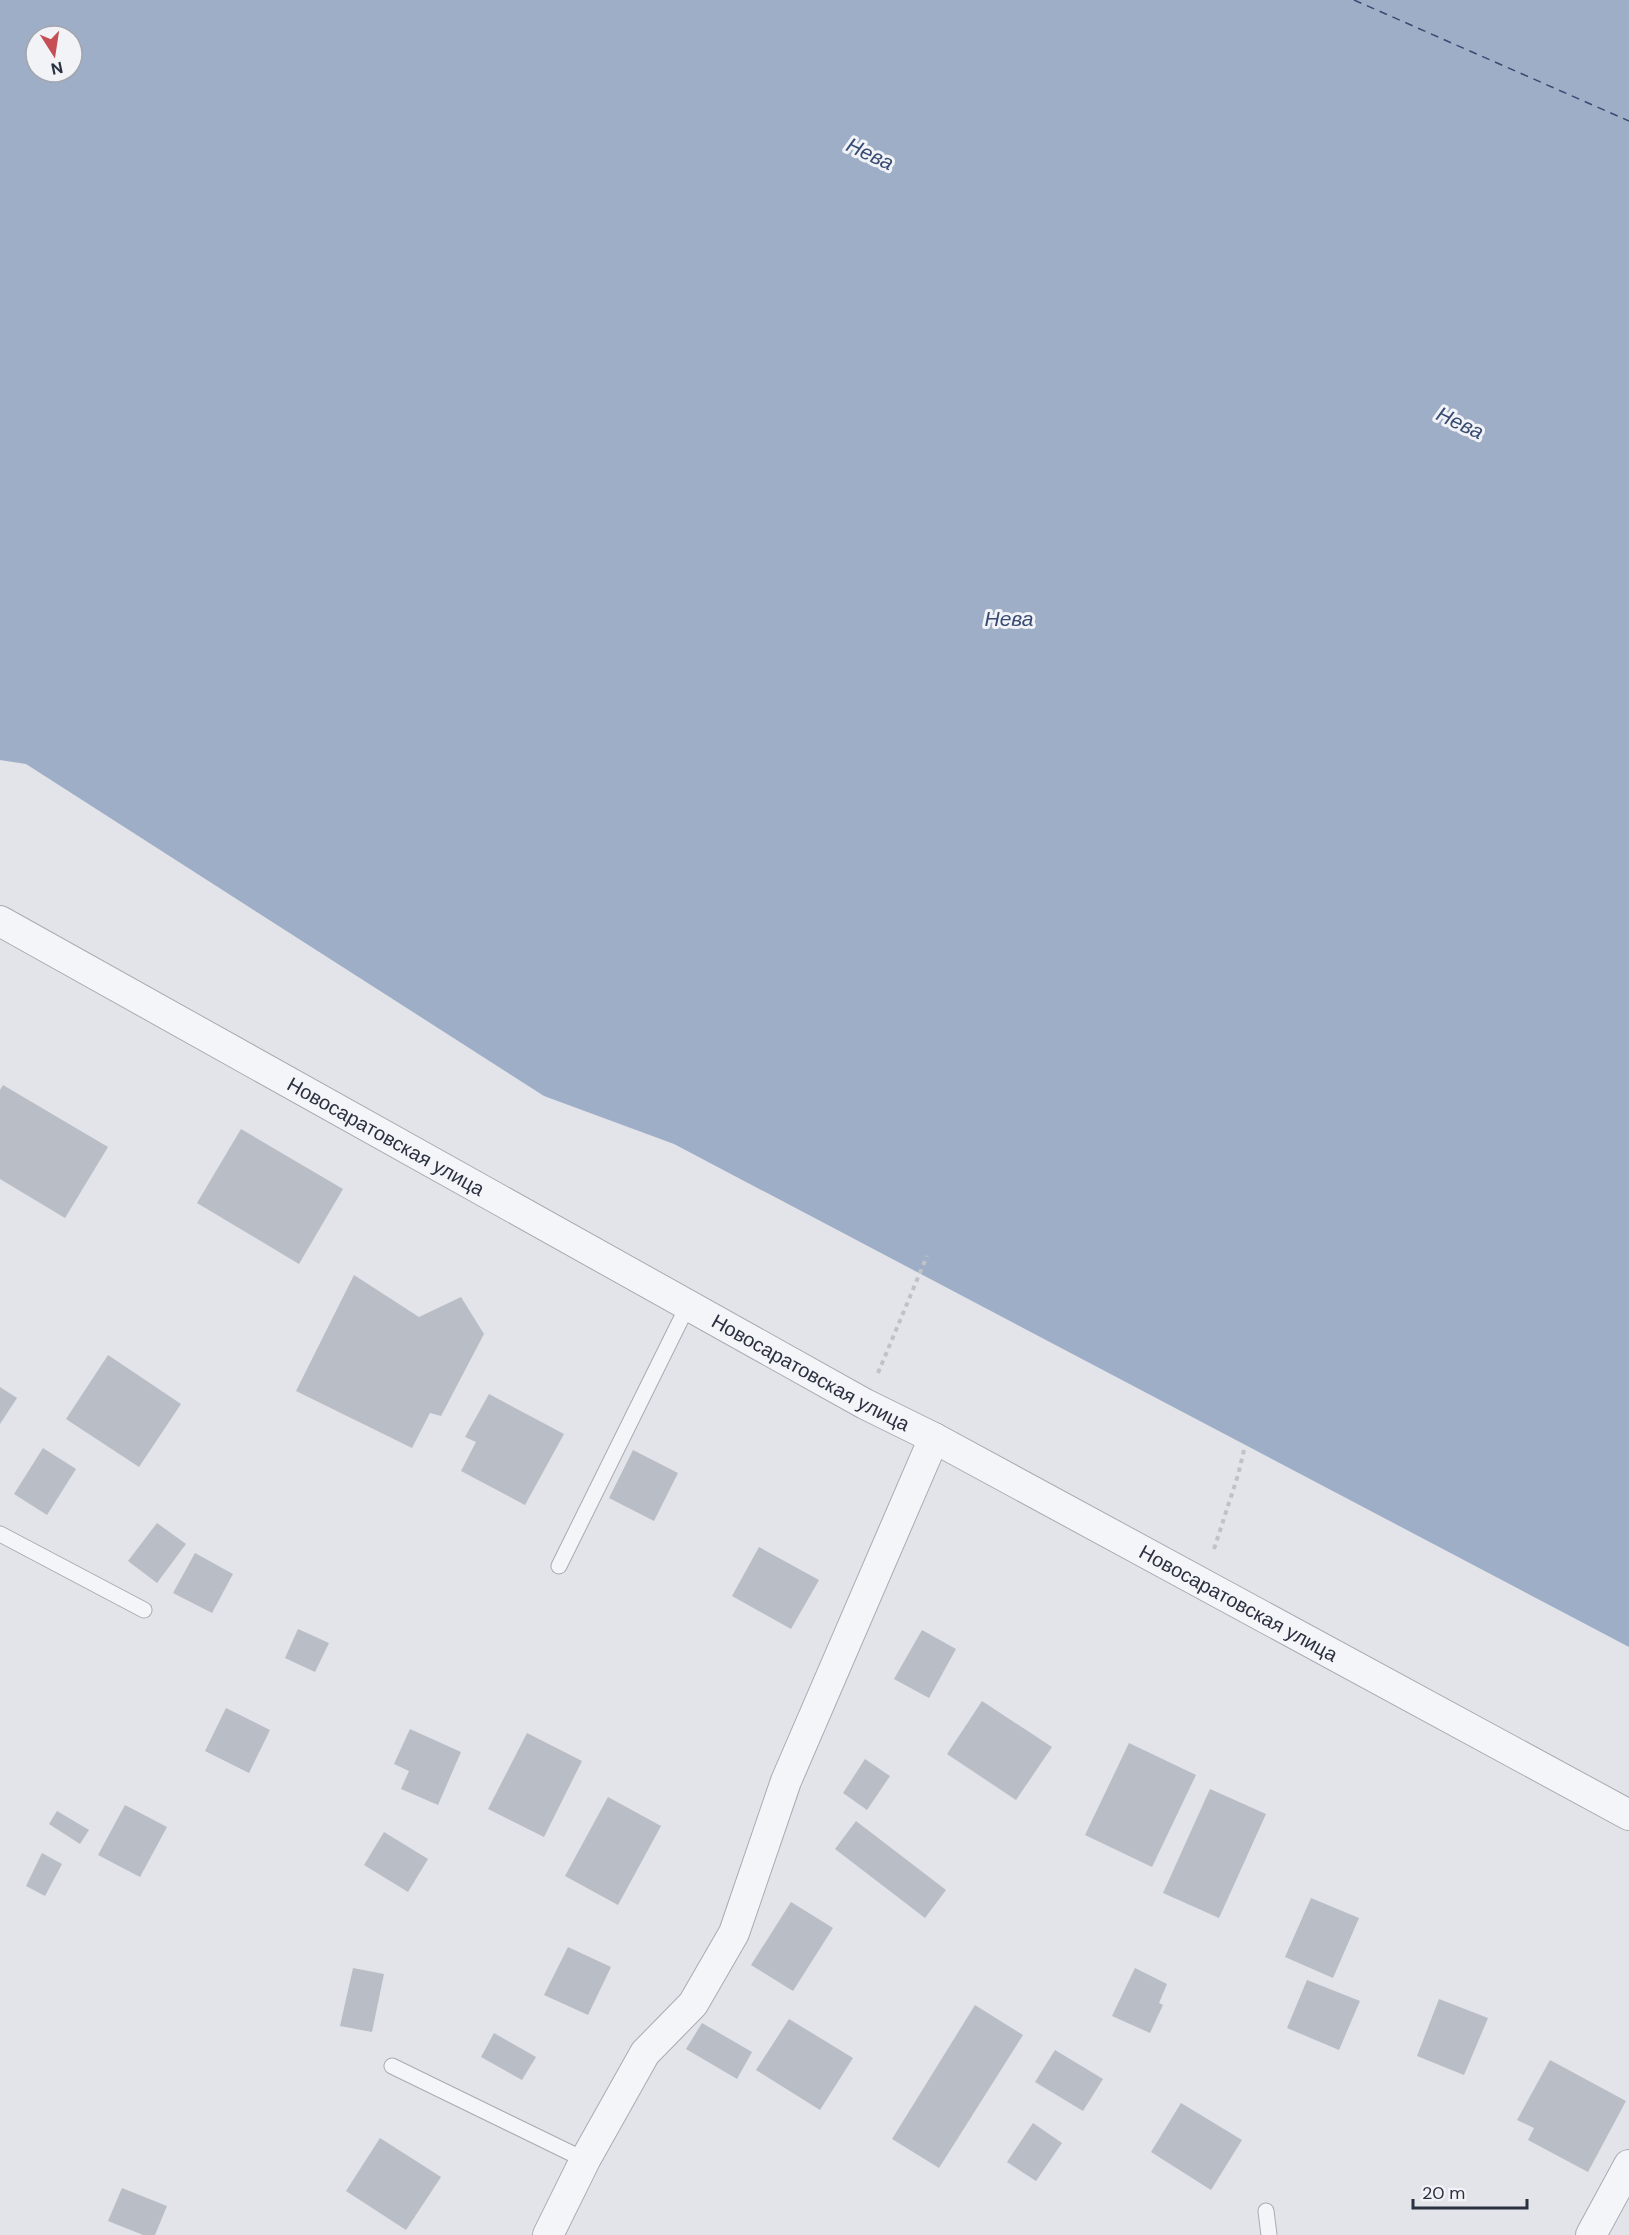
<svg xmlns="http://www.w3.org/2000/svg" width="1629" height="2235" viewBox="0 0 1629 2235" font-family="'DM Sans',sans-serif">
<rect width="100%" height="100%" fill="#e2e4e9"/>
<!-- water -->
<path fill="#9faec7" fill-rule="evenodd" d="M0,0H1629V1647L674,1144L544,1096L26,764L0,760ZM36,36H72V72H36Z"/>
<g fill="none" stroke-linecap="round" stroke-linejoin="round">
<!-- ferry -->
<path stroke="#384b72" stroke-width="1.5" stroke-dasharray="8 6" stroke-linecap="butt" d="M1354,0L1629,121"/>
</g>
<!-- building -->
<g fill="#b9bdc6">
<path d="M3,1085L108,1147L65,1218L0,1179V1090Z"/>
<path d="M241,1129L343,1189L299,1264L197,1203Z"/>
<path d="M354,1275L419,1317L461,1297L484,1334L441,1416L430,1413L412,1448L296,1391Z"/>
<path d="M108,1355L181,1404L139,1467L66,1419Z"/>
<path d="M0,1387L17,1398L0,1424Z"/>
<path d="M489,1394L564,1434L525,1505L461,1471L476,1442L465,1437Z"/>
<path d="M43,1448L76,1469L47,1515L14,1494Z"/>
<path d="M633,1450L678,1473L654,1521L609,1498Z"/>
<path d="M157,1523L186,1544L157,1583L128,1561Z"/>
<path d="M759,1547L819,1580L791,1629L732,1596Z"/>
<path d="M195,1553L233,1574L212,1613L173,1593Z"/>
<path d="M298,1629L329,1643L315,1672L285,1658Z"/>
<path d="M922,1630L956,1649L929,1698L894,1679Z"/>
<path d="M982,1701L1052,1747L1016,1800L947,1754Z"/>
<path d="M226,1708L270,1730L249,1773L205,1751Z"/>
<path d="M410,1729L461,1752L438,1805L401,1789L409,1771L394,1764Z"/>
<path d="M527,1733L582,1761L544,1837L488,1809Z"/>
<path d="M1129,1743L1196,1775L1152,1867L1085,1835Z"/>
<path d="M865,1759L890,1776L867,1810L843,1793Z"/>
<path d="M1210,1789L1266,1814L1219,1918L1163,1893Z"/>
<path d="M608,1797L661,1826L618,1905L565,1876Z"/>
<path d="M125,1805L167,1827L140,1877L98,1855Z"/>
<path d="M57,1811L89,1830L80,1844L49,1824Z"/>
<path d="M856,1821L946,1890L925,1918L835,1849Z"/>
<path d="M384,1832L428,1859L408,1892L364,1865Z"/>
<path d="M42,1853L62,1864L45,1896L26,1886Z"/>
<path d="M1311,1898L1359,1918L1333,1978L1285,1957Z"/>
<path d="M791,1902L833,1928L793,1991L751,1965Z"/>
<path d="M568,1947L611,1967L588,2015L544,1995Z"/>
<path d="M353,1968L384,1974L372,2032L340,2026Z"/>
<path d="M1135,1968L1167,1984L1159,2003L1163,2005L1150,2033L1112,2016Z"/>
<path d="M1307,1980L1360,2001L1339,2050L1287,2028Z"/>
<path d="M1439,1999L1488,2018L1464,2075L1417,2056Z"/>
<path d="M975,2005L1023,2035L939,2168L892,2139Z"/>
<path d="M789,2019L853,2058L820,2110L756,2070Z"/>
<path d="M702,2023L752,2052L737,2079L686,2049Z"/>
<path d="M494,2033L536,2057L522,2080L481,2057Z"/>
<path d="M1055,2050L1103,2079L1083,2111L1035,2082Z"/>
<path d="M1550,2060L1626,2101L1588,2172L1528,2140L1534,2128L1517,2120Z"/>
<path d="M1181,2103L1242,2140L1211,2190L1151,2152Z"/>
<path d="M1033,2123L1062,2143L1036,2181L1007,2162Z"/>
<path d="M380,2138L441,2177L406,2230L346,2191Z"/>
<path d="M122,2188L167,2206L155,2235H143L108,2221Z"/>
</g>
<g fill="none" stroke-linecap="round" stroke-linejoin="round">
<defs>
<g id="service">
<path d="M0,1534L144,1610"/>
<path d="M559,1566L688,1305"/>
<path d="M392,2066L585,2160"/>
<path d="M1266,2211L1269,2235"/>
</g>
<g id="minor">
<path id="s1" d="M0,921L865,1404L934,1438L1629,1815"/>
<path d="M548,2235L585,2160L645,2053L693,2004L734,1933L786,1781L934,1438"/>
<path d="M1591,2235L1629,2165"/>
</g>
</defs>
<!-- service casing -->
<use href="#service" stroke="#a7abb3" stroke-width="17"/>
<!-- minor casing -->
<use href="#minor" stroke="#a7abb3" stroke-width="32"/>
<!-- path -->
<g stroke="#c0c2c8" stroke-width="4" stroke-dasharray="4.5 4.5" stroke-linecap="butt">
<path d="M878,1373L927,1256"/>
<path d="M1214,1549L1238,1475L1245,1446"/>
</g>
<!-- service -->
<use href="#service" stroke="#f4f5f8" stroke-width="15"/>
<!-- minor -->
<use href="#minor" stroke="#f4f5f8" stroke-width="30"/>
</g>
<g text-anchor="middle" stroke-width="6" stroke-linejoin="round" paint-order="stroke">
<!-- street labels -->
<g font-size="20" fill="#2b3140" stroke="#f1f3f7">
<text dy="7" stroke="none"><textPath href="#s1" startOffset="442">Новосаратовская улица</textPath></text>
<text dy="7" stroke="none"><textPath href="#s1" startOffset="928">Новосаратовская улица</textPath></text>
<text dy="7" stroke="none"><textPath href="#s1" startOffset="1414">Новосаратовская улица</textPath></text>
</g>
<!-- water labels -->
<g font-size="21" font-style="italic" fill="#384b72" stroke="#f1f3f7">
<text transform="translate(870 154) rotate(25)" y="7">Нева</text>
<text transform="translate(1460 423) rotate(25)" y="7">Нева</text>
<text x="1009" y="626">Нева</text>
</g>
</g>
<!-- north arrow -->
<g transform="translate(54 54) rotate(168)"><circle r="28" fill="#f1f3f7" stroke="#a2a5ae" stroke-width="1.5"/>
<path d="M0-4.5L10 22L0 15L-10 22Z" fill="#c64f55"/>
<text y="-9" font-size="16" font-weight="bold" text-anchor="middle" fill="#2b3140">N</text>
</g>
<!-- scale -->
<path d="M1413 2199v9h114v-9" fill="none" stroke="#2b3140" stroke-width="3"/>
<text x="1422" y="2199" font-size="18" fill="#2b3140" stroke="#f1f3f7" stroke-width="4.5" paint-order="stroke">20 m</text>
</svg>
